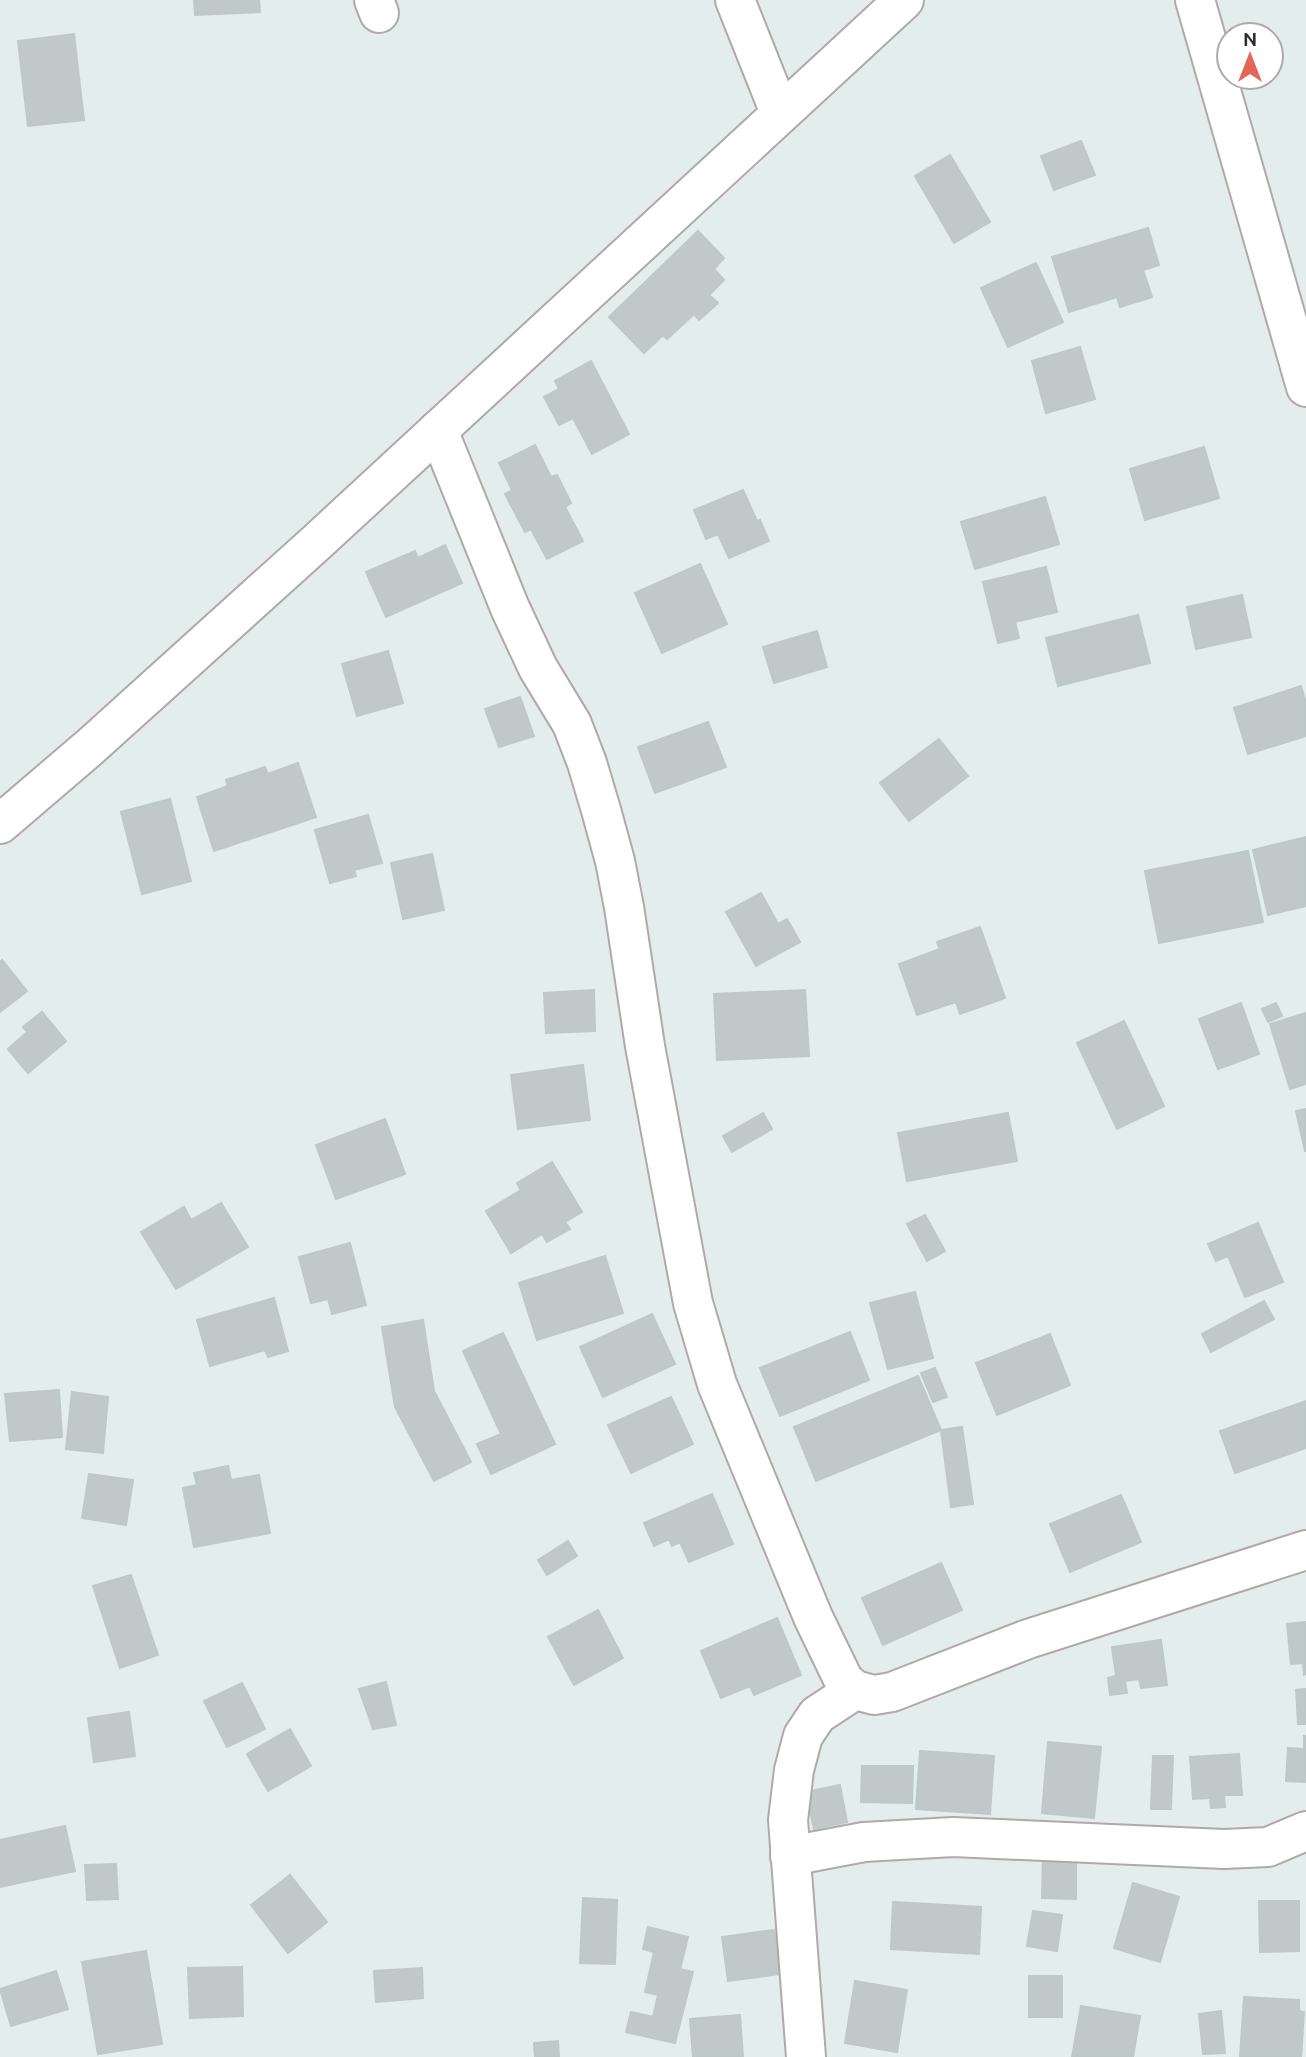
<svg xmlns="http://www.w3.org/2000/svg" width="1306" height="2057" viewBox="0 0 1306 2057" font-family="Ubuntu,sans-serif">
<rect width="100%" height="100%" fill="#e2edec"/>
<!-- building -->
<g fill="#c1c9c8" stroke="#bcc9c8" stroke-width="2">
<path d="M194,0H259L260,12L195,15Z"/>
<path d="M74,34L84,120L28,126L18,41Z"/>
<path d="M1081,141L1095,175L1054,190L1041,156Z"/>
<path d="M950,155L990,222L954,243L915,176Z"/>
<path d="M1148,228L1159,265L1143,270L1152,297L1120,307L1117,297L1069,312L1052,257Z"/>
<path d="M698,231L724,258L714,269L724,280L709,295L718,303L699,320L694,314L667,339L663,335L644,353L609,317Z"/>
<path d="M1036,263L1063,322L1008,347L981,288Z"/>
<path d="M1080,347L1095,399L1046,413L1032,361Z"/>
<path d="M591,361L629,434L592,454L573,418L559,425L544,397L559,389L555,381Z"/>
<path d="M535,445L551,477L557,475L571,503L565,507L583,541L547,559L531,529L525,532L505,494L512,490L499,463Z"/>
<path d="M1204,447L1219,498L1145,520L1130,469Z"/>
<path d="M743,490L757,521L760,520L769,541L729,558L718,534L706,539L694,510Z"/>
<path d="M1045,497L1059,544L975,569L961,522Z"/>
<path d="M445,545L462,583L386,617L366,572L415,551L418,558Z"/>
<path d="M700,564L727,624L662,653L635,593Z"/>
<path d="M1046,567L1057,612L1015,622L1019,638L998,643L983,582Z"/>
<path d="M1242,595L1251,637L1196,649L1187,607Z"/>
<path d="M1138,615L1150,663L1058,686L1046,638Z"/>
<path d="M817,631L827,667L774,683L763,647Z"/>
<path d="M388,651L403,703L357,716L342,664Z"/>
<path d="M1301,686L1306,703V736L1248,754L1234,708Z"/>
<path d="M520,697L534,736L499,747L485,709Z"/>
<path d="M708,722L726,767L655,793L638,747Z"/>
<path d="M939,739L968,776L909,821L880,783Z"/>
<path d="M298,763L316,817L214,851L197,797L228,786L226,780L265,767L268,774Z"/>
<path d="M170,799L191,881L142,894L121,812Z"/>
<path d="M368,815L382,863L354,870L356,876L330,883L315,830Z"/>
<path d="M1306,837V906L1268,915L1253,850Z"/>
<path d="M1248,851L1263,922L1159,943L1145,871Z"/>
<path d="M432,854L444,910L403,919L391,863Z"/>
<path d="M761,893L778,924L787,919L800,942L756,966L726,912Z"/>
<path d="M980,927L1005,998L960,1014L956,1002L917,1015L899,964L940,949L937,942Z"/>
<path d="M2,960L27,991L0,1012V962Z"/>
<path d="M594,990L595,1031L546,1033L544,993Z"/>
<path d="M805,990L809,1056L717,1060L714,994Z"/>
<path d="M1241,1003L1259,1054L1218,1069L1199,1019Z"/>
<path d="M1276,1003L1282,1016L1268,1022L1262,1009Z"/>
<path d="M42,1012L66,1041L28,1073L8,1049L27,1032L23,1027Z"/>
<path d="M1306,1013V1084L1290,1089L1270,1024Z"/>
<path d="M1124,1021L1164,1106L1117,1129L1077,1043Z"/>
<path d="M583,1065L590,1120L518,1129L511,1075Z"/>
<path d="M1306,1109V1151H1305L1296,1111Z"/>
<path d="M763,1113L772,1129L732,1152L723,1136Z"/>
<path d="M1008,1113L1017,1161L907,1181L898,1133Z"/>
<path d="M385,1119L405,1174L336,1199L316,1145Z"/>
<path d="M552,1162L582,1212L565,1222L570,1229L547,1242L542,1234L511,1253L486,1211L521,1190L517,1183Z"/>
<path d="M221,1203L248,1247L176,1289L141,1232L184,1207L191,1220Z"/>
<path d="M925,1215L945,1251L927,1261L907,1224Z"/>
<path d="M1258,1223L1283,1282L1245,1297L1228,1256L1216,1261L1208,1244Z"/>
<path d="M350,1243L366,1305L332,1314L328,1299L311,1303L299,1257Z"/>
<path d="M605,1256L623,1313L537,1340L519,1283Z"/>
<path d="M915,1292L933,1358L888,1369L870,1303Z"/>
<path d="M274,1298L288,1351L268,1357L265,1350L210,1366L197,1320Z"/>
<path d="M1264,1301L1274,1319L1211,1352L1202,1334Z"/>
<path d="M652,1314L675,1364L603,1397L580,1347Z"/>
<path d="M423,1320L434,1391L471,1462L434,1481L395,1407L382,1327Z"/>
<path d="M850,1332L869,1380L780,1416L760,1368Z"/>
<path d="M503,1333L555,1444L491,1474L477,1444L501,1434L463,1351Z"/>
<path d="M1050,1334L1070,1385L997,1415L976,1363Z"/>
<path d="M935,1368L947,1397L933,1402L921,1373Z"/>
<path d="M918,1376L941,1430L816,1481L794,1427Z"/>
<path d="M59,1390L62,1437L10,1441L5,1394Z"/>
<path d="M72,1392L108,1397L103,1453L66,1449Z"/>
<path d="M671,1397L693,1444L631,1473L608,1425Z"/>
<path d="M1306,1401V1448L1235,1473L1220,1431Z"/>
<path d="M962,1427L973,1504L951,1507L941,1430Z"/>
<path d="M228,1466L231,1480L259,1475L270,1533L194,1547L183,1488L197,1485L194,1473Z"/>
<path d="M89,1474L133,1480L126,1525L82,1518Z"/>
<path d="M712,1494L733,1544L689,1562L680,1542L672,1546L669,1539L654,1546L644,1523Z"/>
<path d="M1121,1495L1141,1542L1070,1572L1050,1524Z"/>
<path d="M568,1541L577,1556L547,1575L538,1560Z"/>
<path d="M941,1563L962,1610L883,1645L862,1598Z"/>
<path d="M131,1575L158,1655L120,1668L93,1586Z"/>
<path d="M598,1610L623,1658L574,1685L548,1637Z"/>
<path d="M777,1618L801,1675L754,1695L750,1686L721,1698L701,1651Z"/>
<path d="M1306,1622V1674L1304,1675L1303,1663L1291,1664L1287,1624Z"/>
<path d="M1161,1640L1167,1685L1141,1688L1139,1679L1125,1681L1127,1693L1110,1695L1108,1678L1116,1676L1112,1647Z"/>
<path d="M386,1682L396,1725L373,1729L359,1689Z"/>
<path d="M242,1683L265,1729L227,1747L204,1701Z"/>
<path d="M1306,1689V1724H1298L1296,1690Z"/>
<path d="M129,1712L135,1756L94,1762L88,1718Z"/>
<path d="M290,1729L311,1766L268,1791L247,1754Z"/>
<path d="M1304,1736H1306V1782L1286,1781L1288,1748L1304,1749Z"/>
<path d="M1048,1742L1101,1747L1094,1818L1042,1813Z"/>
<path d="M920,1751L994,1756L990,1814L916,1809Z"/>
<path d="M1239,1754L1242,1795H1224L1225,1807L1211,1808L1210,1798L1193,1799L1190,1757Z"/>
<path d="M1153,1756H1173L1171,1809H1151Z"/>
<path d="M862,1766H913L912,1803L861,1802Z"/>
<path d="M840,1785L847,1822L814,1829L806,1792Z"/>
<path d="M65,1826L75,1871L0,1887V1840Z"/>
<path d="M1043,1854L1076,1855V1899L1042,1898Z"/>
<path d="M116,1864L118,1899L87,1900L85,1865Z"/>
<path d="M290,1875L327,1922L288,1953L251,1905Z"/>
<path d="M1133,1883L1179,1897L1160,1962L1114,1948Z"/>
<path d="M583,1898L617,1900L615,1964L580,1963Z"/>
<path d="M1259,1901H1299V1951L1260,1952Z"/>
<path d="M893,1902L981,1907L979,1954L891,1949Z"/>
<path d="M1033,1911L1062,1915L1057,1951L1027,1946Z"/>
<path d="M648,1927L688,1937L680,1969L693,1972L675,2043L626,2032L631,2012L653,2017L658,1995L645,1992L654,1952L643,1949Z"/>
<path d="M774,1930L780,1974L728,1981L722,1937Z"/>
<path d="M146,1951L162,2044L98,2054L82,1962Z"/>
<path d="M242,1967L243,2016L190,2018L188,1968Z"/>
<path d="M422,1968L423,1998L376,2002L374,1971Z"/>
<path d="M56,1971L68,2009L11,2026L0,1989Z"/>
<rect x="1029" y="1976" width="33" height="41"/>
<path d="M855,1981L907,1990L897,2052L845,2043Z"/>
<path d="M1244,1997L1299,2000V2011L1304,2012L1301,2057H1240Z"/>
<path d="M1081,2006L1140,2016L1133,2057H1072Z"/>
<path d="M1221,2011L1225,2053L1203,2054L1199,2014Z"/>
<path d="M740,2015L743,2057H693L690,2019Z"/>
<path d="M558,2041L559,2057H535L534,2043Z"/>
</g>
<g fill="none" stroke-linecap="round" stroke-linejoin="round">
<defs>
<g id="minor">
<path d="M374,0L379,13"/>
<path d="M735,0L780,113"/>
<path d="M1195,0L1306,387"/>
<path d="M438,430L510,608L538,668L572,724L587,763L601,810L615,861L624,907L645,1046L693,1303L717,1384L813,1617L844,1681L855,1690L874,1695L892,1692L1028,1639L1306,1550"/>
<path d="M0,824L90,747L316,543L904,0"/>
<path d="M790,1856L864,1842L953,1837L1224,1849L1268,1847L1306,1831"/>
<path d="M806,2057L788,1820L794,1770L803,1736L817,1715L855,1690"/>
</g>
</defs>
<!-- minor casing -->
<use href="#minor" stroke="#b1a9a8" stroke-width="42"/>
<!-- minor -->
<use href="#minor" stroke="#fff" stroke-width="38"/>
</g>
<!-- north arrow -->
<g transform="translate(1250 56)"><circle r="33" fill="#ffffff" stroke="#ababab" stroke-width="2"/>
<path d="M0-5L12 26L0 18L-12 26Z" fill="#e56558"/>
<text y="-10" font-size="19" font-weight="bold" text-anchor="middle" fill="#2e2e2e">N</text>
</g>
</svg>
